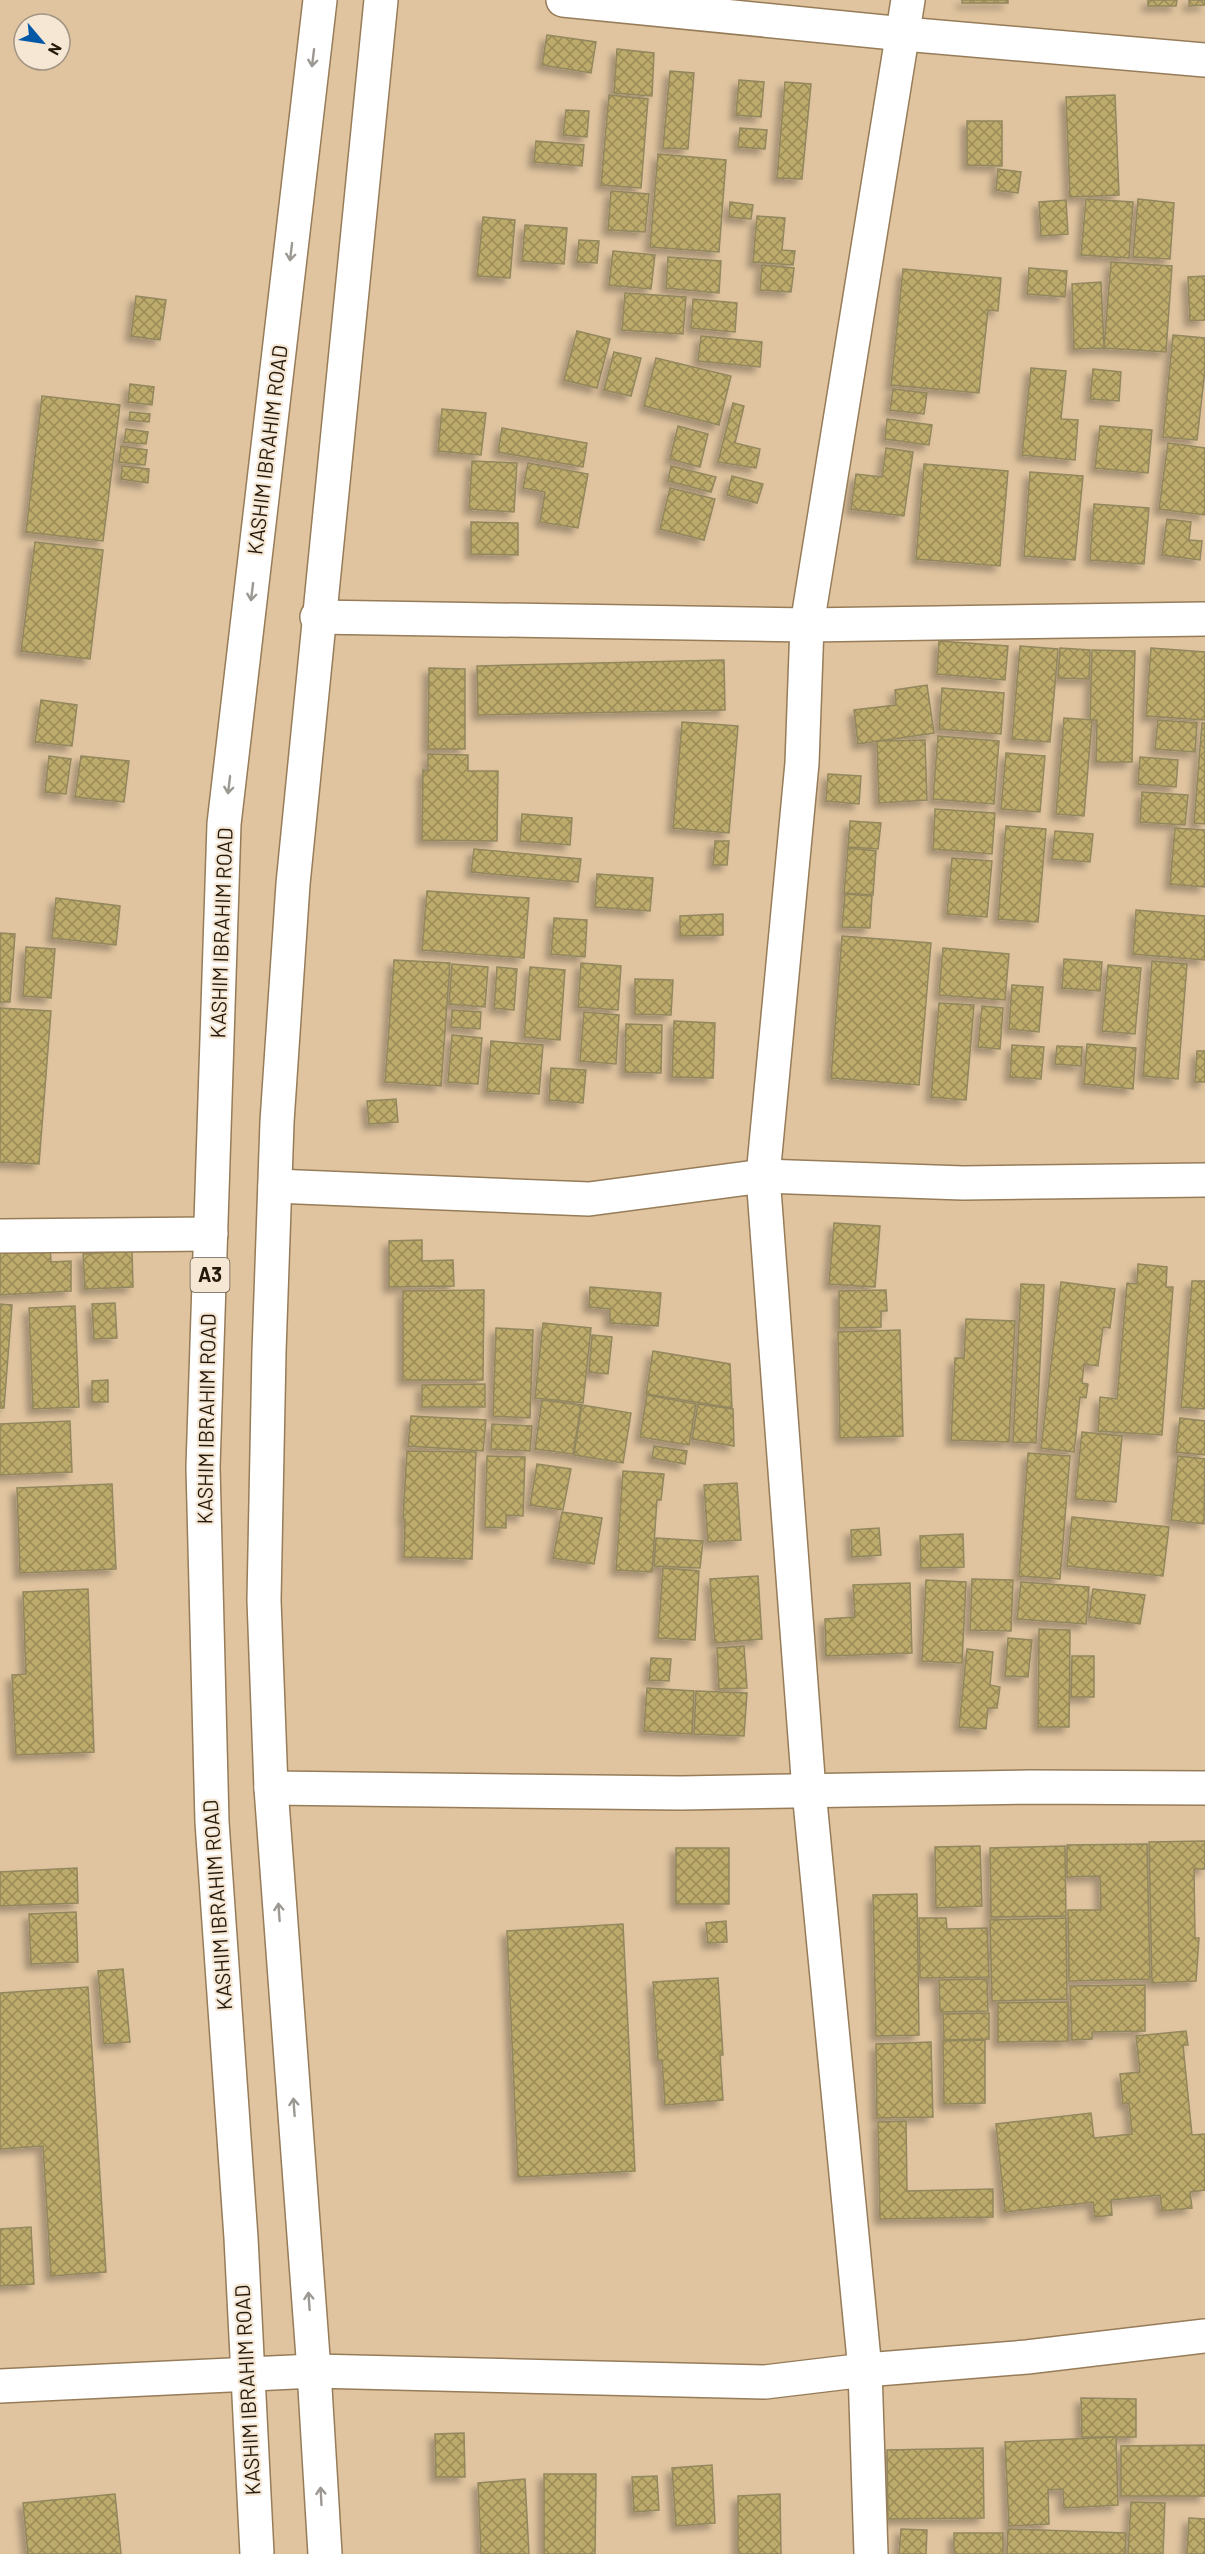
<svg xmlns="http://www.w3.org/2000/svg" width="1205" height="2554" viewBox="0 0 1205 2554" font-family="Barlow,sans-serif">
<defs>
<pattern id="building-cross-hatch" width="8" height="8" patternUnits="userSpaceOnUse" patternTransform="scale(1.5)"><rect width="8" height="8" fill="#bdab6c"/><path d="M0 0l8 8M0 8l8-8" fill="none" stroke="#998a57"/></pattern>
<filter id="shadow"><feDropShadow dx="-5.5" dy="5.5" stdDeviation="3" flood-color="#0004"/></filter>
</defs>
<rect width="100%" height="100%" fill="#e0c49f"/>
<!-- building -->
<g fill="url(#building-cross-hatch)" stroke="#93875e" stroke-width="1.5" filter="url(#shadow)">
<rect x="962" y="0" width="46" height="3"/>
<path d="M1148,0H1177L1176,6H1148Z"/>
<path d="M1189,0H1205V5L1189,6Z"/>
<path d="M547,35L596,42L591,73L542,65Z"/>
<path d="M617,49L654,53L652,96L614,93Z"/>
<path d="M670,71L694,73L688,149L663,148Z"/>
<path d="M739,80L764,82L761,117L736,115Z"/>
<path d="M785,82L811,84L802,179L777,178Z"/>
<path d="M609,95L648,99L641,188L601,185Z"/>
<path d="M1115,95L1119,195L1070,197L1066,97Z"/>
<path d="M566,110L589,111L587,137L563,135Z"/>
<path d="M967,121H1002V166L967,165Z"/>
<path d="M740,128L767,130L765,149L738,147Z"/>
<path d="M536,141L584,145L582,166L534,162Z"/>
<path d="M658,154L726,160L719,252L650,247Z"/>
<path d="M998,169L1021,172L1018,193L996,190Z"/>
<path d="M611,191L649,194L645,232L608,230Z"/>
<path d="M1086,199L1133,202L1129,258L1081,255Z"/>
<path d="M1138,199L1174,203L1170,259L1133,257Z"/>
<path d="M1066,200L1068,234L1041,236L1039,202Z"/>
<path d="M730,202L753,205L751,219L729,217Z"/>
<path d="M757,216L785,218L782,250L795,251L793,265L753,262Z"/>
<path d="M483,217L515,220L510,278L477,276Z"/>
<path d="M525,225L567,228L564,264L522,261Z"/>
<path d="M579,240L599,241L597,263L577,262Z"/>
<path d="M613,251L655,255L651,289L609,285Z"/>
<path d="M668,257L721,261L719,293L666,288Z"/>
<path d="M1111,262L1172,266L1166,352L1104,348Z"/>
<path d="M762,265L794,268L791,292L760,290Z"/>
<path d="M1029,268L1067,271L1065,297L1027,294Z"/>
<path d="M903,269L1001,278L998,311L988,310L979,393L891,385Z"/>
<path d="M1205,276V320L1190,321L1188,277Z"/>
<path d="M1101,282L1104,348L1074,349L1072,284Z"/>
<path d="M625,293L686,297L683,334L622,330Z"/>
<path d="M136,296L166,300L160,340L131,336Z"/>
<path d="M693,299L737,303L735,332L691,328Z"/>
<path d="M577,331L610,339L597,388L564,380Z"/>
<path d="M1173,335L1205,338V370L1197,440L1163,437Z"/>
<path d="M701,336L762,342L760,367L698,361Z"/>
<path d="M614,352L641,358L631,396L604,390Z"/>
<path d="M656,358L731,376L719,425L644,406Z"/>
<path d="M1031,368L1066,371L1061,419L1078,420L1075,460L1022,455Z"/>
<path d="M1093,369L1121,372L1119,401L1090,399Z"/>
<path d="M130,384L154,387L152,405L128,402Z"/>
<path d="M893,389L927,393L924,414L890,410Z"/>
<path d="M42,396L120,405L103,541L26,532Z"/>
<path d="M733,403L744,406L735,443L760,449L756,468L718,462Z"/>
<path d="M442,409L486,413L481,455L438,451Z"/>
<path d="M130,412L150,414L149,422L129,420Z"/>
<path d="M887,419L932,425L929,445L885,439Z"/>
<path d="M678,426L708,434L700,467L670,459Z"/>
<path d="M1100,426L1152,430L1148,473L1095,468Z"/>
<path d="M502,428L587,443L583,467L498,452Z"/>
<path d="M126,429L148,432L146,444L124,442Z"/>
<path d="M1168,443L1205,448V515L1159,509Z"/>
<path d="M121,446L147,450L145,465L119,462Z"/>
<path d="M886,448L913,452L904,516L851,509L856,474L882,477Z"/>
<path d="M472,461L517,463L514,512L469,509Z"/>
<path d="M528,463L588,474L578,528L540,522L545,492L523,488Z"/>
<path d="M924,464L1008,471L1000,566L916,559Z"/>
<path d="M122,466L149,469L148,483L121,479Z"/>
<path d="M671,466L716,477L711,492L668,481Z"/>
<path d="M1030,472L1083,476L1075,560L1024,556Z"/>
<path d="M732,476L763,484L757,503L727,495Z"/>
<path d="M670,488L715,499L704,540L660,529Z"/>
<path d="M1094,504L1149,508L1144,564L1090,560Z"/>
<path d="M1167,519L1191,522L1189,540L1202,541L1200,560L1162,555Z"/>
<path d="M471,522L518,523V555L471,554Z"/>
<path d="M35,542L103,550L90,659L21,651Z"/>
<path d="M939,641L1008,646L1005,680L937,674Z"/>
<path d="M1020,646L1058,649L1050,742L1012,739Z"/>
<path d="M1060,648L1090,650L1089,679L1058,678Z"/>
<path d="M1151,648L1205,652V720L1146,716Z"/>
<path d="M1092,650L1135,651L1132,762H1096L1097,720H1090Z"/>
<path d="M724,660L725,710L478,715L477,666Z"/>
<path d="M429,668L465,669V749H428Z"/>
<path d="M927,685L934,733L858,744L854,710L896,705L895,690Z"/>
<path d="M942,688L1004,693L1001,734L939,729Z"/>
<path d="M41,700L77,705L72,746L35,742Z"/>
<path d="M1064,718L1092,720L1084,816L1056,814Z"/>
<path d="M1158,720L1197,723L1195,752L1155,749Z"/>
<path d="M682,722L738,726L729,833L673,828Z"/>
<path d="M1202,723H1205V824L1194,823Z"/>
<path d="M938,736L999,741L994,804L933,799Z"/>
<path d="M925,740L927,800L879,803L877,741Z"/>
<path d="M1006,753L1045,756L1040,812L1001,809Z"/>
<path d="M428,754L468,755V771H498L497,841L422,840L423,770L428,771Z"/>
<path d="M49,756L71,759L66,794L45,792Z"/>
<path d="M81,756L129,761L124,802L75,797Z"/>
<path d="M1140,757L1178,760L1176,787L1138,784Z"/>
<path d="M828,774L861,776L859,804L826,801Z"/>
<path d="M1142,792L1188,795L1185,825L1140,822Z"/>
<path d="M935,809L995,813L992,854L933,849Z"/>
<path d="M522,814L572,818L570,845L520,841Z"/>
<path d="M850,821L881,823L878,849L848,847Z"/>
<path d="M1006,826L1046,829L1038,922L998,919Z"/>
<path d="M1175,828L1205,830V887L1170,884Z"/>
<path d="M1055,831L1093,834L1090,862L1052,859Z"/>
<path d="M715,841H729L727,865H713Z"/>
<path d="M848,848L876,851L873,895L844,893Z"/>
<path d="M474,849L581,859L578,882L471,872Z"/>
<path d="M952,858L992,861L987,917L947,914Z"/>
<path d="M597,874L653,878L650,911L595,907Z"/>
<path d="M427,891L529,898L524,958L422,950Z"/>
<path d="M845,894L872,896L870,928L842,927Z"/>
<path d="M56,898L120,906L116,945L52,938Z"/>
<path d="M1136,910L1205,916V960L1133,954Z"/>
<path d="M723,914V935L680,936V916Z"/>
<path d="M554,918L587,920L585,957L551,954Z"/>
<path d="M0,933L15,934L10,1002H0Z"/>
<path d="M842,936L931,943L919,1085L831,1078Z"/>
<path d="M26,947L55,949L51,998L23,996Z"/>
<path d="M943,948L1009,954L1005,1000L939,995Z"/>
<path d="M1064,959L1102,962L1100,991L1062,988Z"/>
<path d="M394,960L450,963L441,1086L385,1082Z"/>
<path d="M1152,961L1187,964L1178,1079L1143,1076Z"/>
<path d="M581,963L621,966L618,1010L578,1007Z"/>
<path d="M452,964L488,967L485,1007L449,1004Z"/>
<path d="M1108,965L1141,968L1135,1034L1102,1031Z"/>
<path d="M497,967L517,969L514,1010L494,1008Z"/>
<path d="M530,967L565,970L560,1040L524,1037Z"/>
<path d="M635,979L673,980L671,1015L635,1014Z"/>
<path d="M1012,985L1043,987L1039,1032L1009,1029Z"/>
<path d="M939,1003L974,1005L966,1100L931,1097Z"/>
<path d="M982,1006L1003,1008L1000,1049L978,1047Z"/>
<path d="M0,1008L51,1011L39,1164L0,1162Z"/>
<path d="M452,1010L481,1012L480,1029L451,1027Z"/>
<path d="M584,1012L619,1015L616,1064L580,1061Z"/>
<path d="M674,1021L715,1023L713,1078L672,1077Z"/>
<path d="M626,1024L662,1025L661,1073L625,1072Z"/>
<path d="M452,1035L482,1038L478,1084L448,1082Z"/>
<path d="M491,1041L543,1045L539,1094L487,1091Z"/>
<path d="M1087,1044L1136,1048L1133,1089L1084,1084Z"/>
<path d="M1012,1045L1044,1047L1041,1079L1010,1077Z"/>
<path d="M1057,1046L1082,1047L1081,1066L1055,1064Z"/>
<path d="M1197,1051H1205V1082H1195Z"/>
<path d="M551,1068L586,1070L583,1103L549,1100Z"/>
<path d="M396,1099L398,1122L369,1124L367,1101Z"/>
<path d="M834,1223L880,1226L875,1287L829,1284Z"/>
<path d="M422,1240V1261L453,1260L454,1286L389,1287V1241Z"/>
<path d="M50,1245L51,1262L71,1261V1291L0,1295V1247Z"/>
<path d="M132,1251L133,1287L85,1289L83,1254Z"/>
<path d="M1138,1264L1167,1267L1166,1287H1173L1162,1435L1098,1431L1100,1397L1117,1399L1127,1283L1137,1284Z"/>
<path d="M1192,1281H1205V1409L1181,1407Z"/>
<path d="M1061,1282L1115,1289L1110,1328L1103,1327L1098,1366L1084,1364L1082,1383L1088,1384L1086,1398L1080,1397L1074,1452L1041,1448Z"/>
<path d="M1021,1284L1044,1285L1036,1443L1013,1442Z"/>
<path d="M590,1287L661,1293L658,1326L610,1323V1309L589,1307Z"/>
<path d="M484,1290L483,1380H403V1291Z"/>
<path d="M886,1290L887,1311H881V1327L839,1328V1291Z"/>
<path d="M115,1303L117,1338L94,1339L92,1304Z"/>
<path d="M0,1304L12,1305L4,1408H0Z"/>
<path d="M75,1306L79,1407L33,1409L29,1308Z"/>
<path d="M966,1319L1015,1321L1009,1442L951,1440L955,1358H964Z"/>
<path d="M543,1323L591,1328L583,1403L535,1398Z"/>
<path d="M496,1328L533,1330L530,1418L493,1416Z"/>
<path d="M900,1330L903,1436L840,1438L838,1332Z"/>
<path d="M592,1335L612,1337L608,1374L589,1372Z"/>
<path d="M653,1351L730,1364L732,1408L646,1394Z"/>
<path d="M108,1380V1402H92V1381Z"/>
<path d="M485,1384V1407H422V1385Z"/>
<path d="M647,1395L696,1404L689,1445L640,1437Z"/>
<path d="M542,1400L581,1405L573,1454L535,1449Z"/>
<path d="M698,1404L733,1409L734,1446L692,1439Z"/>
<path d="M582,1405L631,1413L623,1463L574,1455Z"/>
<path d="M411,1416L486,1420L483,1451L408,1446Z"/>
<path d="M1180,1418L1205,1421V1455L1176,1452Z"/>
<path d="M70,1421L72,1472L0,1475V1424Z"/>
<path d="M492,1424L532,1426L530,1451L491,1449Z"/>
<path d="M1082,1432L1122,1436L1116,1502L1075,1499Z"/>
<path d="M654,1446L687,1451L685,1464L652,1458Z"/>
<path d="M407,1451L476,1452L472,1559L404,1557L405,1519H403Z"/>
<path d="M1028,1453L1070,1456L1060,1579L1019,1576Z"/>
<path d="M487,1456L525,1457L523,1516L506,1515V1528L485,1527Z"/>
<path d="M1178,1456L1205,1459L1204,1524L1171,1520Z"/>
<path d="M537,1464L571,1469L563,1510L530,1505Z"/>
<path d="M623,1471L664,1474L661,1500H657L652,1572L616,1570Z"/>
<path d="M737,1483L741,1540L708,1542L704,1485Z"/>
<path d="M112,1484L116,1569L20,1573L17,1488Z"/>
<path d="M562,1512L602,1518L594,1564L553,1558Z"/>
<path d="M1072,1517L1169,1527L1163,1576L1067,1566Z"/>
<path d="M879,1528L881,1555L852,1557L851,1530Z"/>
<path d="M963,1534L964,1567L921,1568L920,1536Z"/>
<path d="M656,1538L703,1541L700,1568L654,1566Z"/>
<path d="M663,1568L699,1571L695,1640L658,1638Z"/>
<path d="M758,1576L762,1639L715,1643L710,1579Z"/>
<path d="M972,1579L1013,1580L1011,1631L970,1630Z"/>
<path d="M926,1580L966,1582L962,1663L922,1661Z"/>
<path d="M1021,1582L1089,1587L1086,1624L1017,1619Z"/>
<path d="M910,1583L912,1653L826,1656L825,1619L855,1617L853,1585Z"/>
<path d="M88,1589L94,1752L16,1755L12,1675L26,1674L23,1592Z"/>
<path d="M1093,1589L1145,1595L1140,1624L1089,1617Z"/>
<path d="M1039,1629L1070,1630L1069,1727H1038Z"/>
<path d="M1008,1638L1032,1640L1028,1677L1005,1676Z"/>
<path d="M744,1646L747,1688L719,1689L717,1648Z"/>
<path d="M967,1649L993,1652L990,1685L1000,1687L997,1708H988L986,1729L959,1727Z"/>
<path d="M1072,1656H1094V1697H1071Z"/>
<path d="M651,1658L671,1659L669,1681L649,1680Z"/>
<path d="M647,1688L694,1691L692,1734L644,1731Z"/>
<path d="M696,1691L747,1693L744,1736L694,1734Z"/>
<path d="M1205,1841V1869H1194L1195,1938H1199L1196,1981L1152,1983L1149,1842Z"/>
<path d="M1147,1844L1150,1979L1069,1981L1068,1910H1101L1100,1876L1067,1877V1845Z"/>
<path d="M980,1846L982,1906L936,1908L935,1847Z"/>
<path d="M1065,1846L1066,1916L991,1917L990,1848Z"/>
<rect x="676" y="1848" width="53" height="56"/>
<path d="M77,1868L78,1903L0,1906V1872Z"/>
<path d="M917,1894L919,2035L876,2036L873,1895Z"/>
<path d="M76,1912L78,1962L31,1964L29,1914Z"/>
<path d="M919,1918H946L947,1929L987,1928L989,1977L920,1978Z"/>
<path d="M1066,1918L1067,1999L992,2001L990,1920Z"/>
<path d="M726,1921L727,1942L708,1943L706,1923Z"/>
<path d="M623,1924L635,2171L518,2177L507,1931Z"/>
<path d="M123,1969L130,2042L104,2044L98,1971Z"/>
<path d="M718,1978L723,2055H720L723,2100L665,2105L662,2060H658L653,1982Z"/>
<path d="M987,1979L988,2011L940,2012L939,1980Z"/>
<path d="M1145,1985V2031L1092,2032V2039L1072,2040L1070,1986Z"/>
<path d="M88,1987L106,2272L51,2276L43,2146L0,2149V1993Z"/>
<path d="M1068,2002V2041L998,2042V2003Z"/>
<path d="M989,2013V2039L944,2040L943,2014Z"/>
<path d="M1186,2031L1188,2045H1183L1192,2135L1205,2134V2190L1190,2192L1192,2208L1162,2211L1160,2195L1111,2200L1112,2215L1095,2217L1093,2202L1005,2212L996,2124L1091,2113L1094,2138L1132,2134L1129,2103L1123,2104L1120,2074L1140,2072L1136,2036Z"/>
<path d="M985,2040V2103L944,2104L943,2041Z"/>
<path d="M931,2042L933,2117L877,2118L876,2044Z"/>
<path d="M906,2121L907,2191L993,2189V2217L880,2219L878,2122Z"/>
<path d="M31,2227L34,2284L0,2286V2229Z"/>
<path d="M1081,2398L1136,2399V2437H1082Z"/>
<path d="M464,2433L465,2477H436L435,2434Z"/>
<path d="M1116,2437L1118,2505L1064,2508L1063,2489L1048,2490L1049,2524L1009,2526L1005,2442Z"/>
<path d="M1205,2445V2496H1121V2446Z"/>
<path d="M983,2448L984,2518L888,2519L887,2450Z"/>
<path d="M712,2465L715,2523L676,2526L672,2468Z"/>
<path d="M544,2474H596L595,2554H544Z"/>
<path d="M657,2476L659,2510L634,2512L632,2477Z"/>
<path d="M525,2479L529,2554H481L478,2483Z"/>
<path d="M115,2494L121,2554H28L23,2503Z"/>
<path d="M780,2494L781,2554H738V2496Z"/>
<path d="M1131,2502L1165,2503L1163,2554H1128Z"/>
<path d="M1189,2518L1205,2519V2554H1187Z"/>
<path d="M901,2529L927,2530L926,2554H899Z"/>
<path d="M1008,2529L1126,2533L1125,2554H1007Z"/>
<rect x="954" y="2533" width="49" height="21"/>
</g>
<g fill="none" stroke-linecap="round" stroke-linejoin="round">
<defs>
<g id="minor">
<path d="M563,0L904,34L1205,60"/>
<path d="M317,617L807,625L1205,619"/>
<path d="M275,1186L589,1199L763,1176L963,1183L1205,1180"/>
<path d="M0,1236L211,1234"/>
<path d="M271,1788L681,1793L1031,1787L1205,1788"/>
<path d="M314,2371L765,2382L865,2370L1027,2357L1205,2336"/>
<path d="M871,2554L865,2370L809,1791L763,1176L802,763L807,625L908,0"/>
</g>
<path id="major" d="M0,2386L314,2371"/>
<g id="highway">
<path d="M257,2554L241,2238L212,1822L203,1467L224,824L320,0"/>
<path d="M325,2554L314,2371L271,1788L264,1600L269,1352L277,1122L293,884L381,0"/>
</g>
</defs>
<!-- minor casing -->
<use href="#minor" stroke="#967c59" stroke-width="36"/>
<!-- major casing -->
<use href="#major" stroke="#967c59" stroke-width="36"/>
<!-- highway casing -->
<use href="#highway" stroke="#967c59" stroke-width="36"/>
<!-- minor -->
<use href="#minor" stroke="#fff" stroke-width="33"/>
<!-- major -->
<use href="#major" stroke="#fff" stroke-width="33"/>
<!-- highway -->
<use href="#highway" stroke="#fff" stroke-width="33"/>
</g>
<!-- one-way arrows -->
<defs><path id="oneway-shaft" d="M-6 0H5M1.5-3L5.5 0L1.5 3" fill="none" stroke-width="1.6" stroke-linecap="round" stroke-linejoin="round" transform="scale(1.5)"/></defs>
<g stroke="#9c9892">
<use href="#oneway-shaft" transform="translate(313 58) rotate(97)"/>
<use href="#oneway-shaft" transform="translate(291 252) rotate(97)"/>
<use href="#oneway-shaft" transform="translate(252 592) rotate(97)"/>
<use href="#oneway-shaft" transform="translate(229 785) rotate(97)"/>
<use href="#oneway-shaft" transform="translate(279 1912) rotate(-94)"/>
<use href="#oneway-shaft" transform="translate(294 2107) rotate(-94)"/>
<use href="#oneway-shaft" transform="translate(309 2301) rotate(-94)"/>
<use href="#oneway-shaft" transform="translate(321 2496) rotate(-93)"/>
</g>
<g text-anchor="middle" stroke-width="4.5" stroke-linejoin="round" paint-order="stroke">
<!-- shield labels -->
<rect fill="#f6e7d4" stroke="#635848" stroke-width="1.5" x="190.5" y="1258" width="39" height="34" rx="4.5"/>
<g font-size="20" font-weight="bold" fill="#241a0c">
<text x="210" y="1282">A3</text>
</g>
<!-- street labels -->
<g font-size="21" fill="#241a0c" stroke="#f6e7d4">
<text transform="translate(268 450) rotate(-83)" y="7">KASHIM IBRAHIM ROAD</text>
<text transform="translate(222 933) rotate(-88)" y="7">KASHIM IBRAHIM ROAD</text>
<text transform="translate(207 1419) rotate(-89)" y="7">KASHIM IBRAHIM ROAD</text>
<text transform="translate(218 1905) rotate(-94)" y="7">KASHIM IBRAHIM ROAD</text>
<text transform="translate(248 2390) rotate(-93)" y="7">KASHIM IBRAHIM ROAD</text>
</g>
</g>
<!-- north arrow -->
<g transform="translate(42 42) rotate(119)"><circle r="28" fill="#f6e7d4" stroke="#a29584" stroke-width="1.5"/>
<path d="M0-4.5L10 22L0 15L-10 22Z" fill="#0458a6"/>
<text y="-9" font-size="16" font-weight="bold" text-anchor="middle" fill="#241a0c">N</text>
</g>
</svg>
